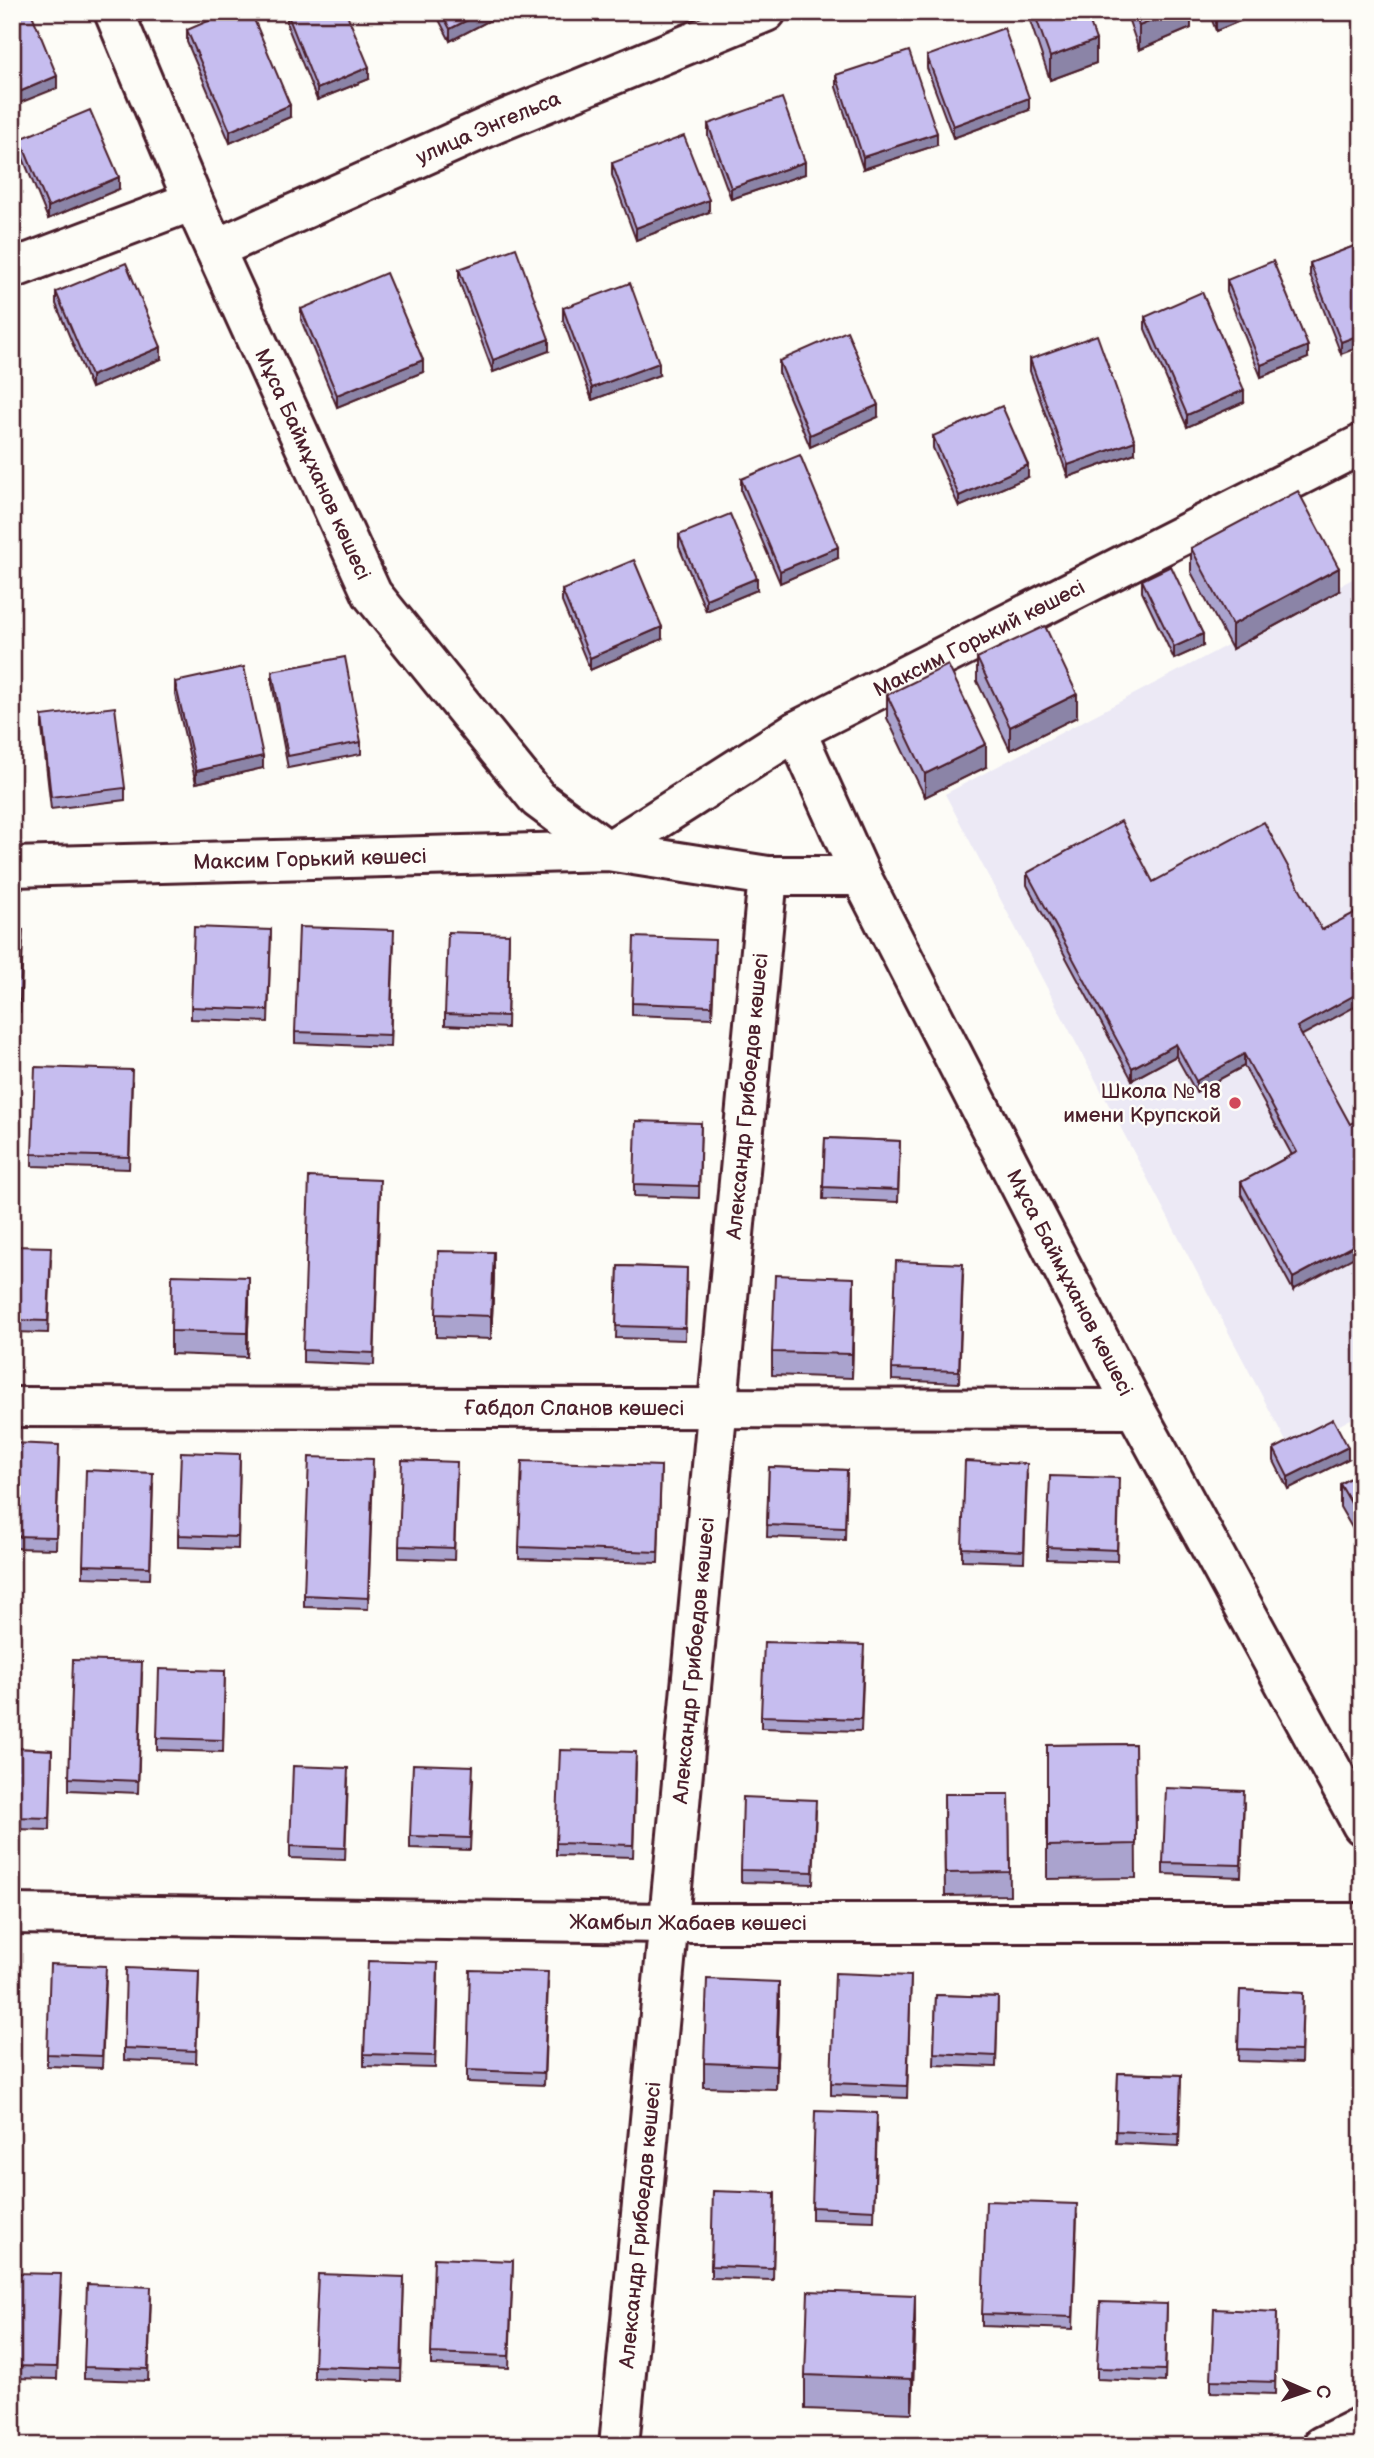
<svg xmlns="http://www.w3.org/2000/svg" width="1374" height="2458" viewBox="0 0 1374 2458" font-family="'Balsamiq Sans',sans-serif">
<rect width="100%" height="100%" fill="#fdfcf7"/>
<filter id="ink" filterUnits="userSpaceOnUse"><feTurbulence type="fractalNoise" baseFrequency=".0143" numOctaves="2"/><feDisplacementMap in="SourceGraphic" scale="14" xChannelSelector="R" yChannelSelector="G"/><feConvolveMatrix kernelMatrix="1 2 1 2 8 2 1 2 1" color-interpolation-filters="sRGB"/></filter>
<g filter="url(#ink)">
<!-- built -->
<path fill="#ece9f5" d="M1362,574V1413L1291,1451L945,794Z"/>
<g fill="none" stroke-linecap="round" stroke-linejoin="round">
<defs>
<g id="minor">
<path id="s1" d="M114,12L193,201L372,594L538,799L608,851L796,731L1362,444"/>
<path id="s2" d="M215,249L494,124L766,12"/>
<path d="M12,269L193,201"/>
<path id="s3" d="M796,731L861,876L1135,1409L1362,1825"/>
<path id="s4" d="M12,867L608,851L768,876H861"/>
<path id="s5" d="M12,1407L1135,1409"/>
<path id="s6" d="M12,1914L668,1923H1362"/>
<path id="s7" d="M619,2446L768,876"/>
</g>
<path id="major" d="M1322,2446L1362,2426"/>
</defs>
<!-- minor casing -->
<use href="#minor" stroke="#4a1f2b" stroke-width="44"/>
<!-- major casing -->
<use href="#major" stroke="#4a1f2b" stroke-width="44"/>
<!-- minor -->
<use href="#minor" stroke="#fdfcf7" stroke-width="38"/>
<!-- major -->
<use href="#major" stroke="#fdfcf7" stroke-width="38"/>
</g>
<!-- wall -->
<g fill="#aaa3ce" stroke="#4a1f2b" stroke-width="2">
<path d="M435,12H502V14L450,41Z"/>
<path d="M1027,12H1086L1096,63L1050,80Z"/>
<path d="M1126,12H1191V28L1139,50Z"/>
<path d="M1209,12H1261L1216,31Z"/>
<path d="M287,13L369,79L317,100L287,25Z"/>
<path d="M187,30L290,117L230,143L187,42Z"/>
<path d="M927,56L1029,110L953,138L927,68Z"/>
<path d="M836,75L937,145L863,169L836,87Z"/>
<path d="M708,124L805,174L731,199L708,136Z"/>
<path d="M20,139L119,189L48,219L20,151Z"/>
<path d="M612,163L709,212L636,240L612,175Z"/>
<path d="M1362,243L1341,354L1310,275V263Z"/>
<path d="M459,269L549,351L493,372L459,281Z"/>
<path d="M1227,280L1308,358L1261,377L1227,292Z"/>
<path d="M56,292L161,359L91,388L56,304Z"/>
<path d="M563,308L659,375L592,400L563,320Z"/>
<path d="M301,309L423,372L337,407L301,320Z"/>
<path d="M1145,317L1244,402L1187,427L1145,329Z"/>
<path d="M1030,359L1135,453L1068,477L1030,371Z"/>
<path d="M779,361L878,417L810,447L779,373Z"/>
<path d="M933,436L1028,477L959,507L933,448Z"/>
<path d="M741,479L838,558L780,583L741,491Z"/>
<path d="M679,535L757,590L706,611L679,547Z"/>
<path d="M1191,548L1339,591L1232,649L1191,572Z"/>
<path d="M1142,580L1203,646L1174,659L1142,592Z"/>
<path d="M562,590L662,639L590,670L562,602Z"/>
<path d="M977,658L1077,717L1010,750L977,681Z"/>
<path d="M272,671L361,742V754L288,768L272,683Z"/>
<path d="M175,682L263,768L196,783L175,694Z"/>
<path d="M887,695L986,767L925,797L887,718Z"/>
<path d="M42,716L125,788V800L51,809L42,728Z"/>
<path d="M1027,873L1153,882L1302,1036L1293,1290L1241,1194V1182L1292,1155L1244,1066L1196,1092L1176,1056L1132,1080L1027,885Z"/>
<path d="M12,929L23,942L20,1012H12Z"/>
<path d="M271,930L268,1022L191,1019V1007Z"/>
<path d="M509,934L507,1028L445,1025V1014Z"/>
<path d="M394,942L390,1047L295,1043V1032Z"/>
<path d="M715,952L712,1018L632,1015V1003Z"/>
<path d="M132,1082L129,1169L32,1166V1154Z"/>
<path d="M701,1123L699,1198L634,1196V1184Z"/>
<path d="M825,1138L900,1141L898,1202L823,1199Z"/>
<path d="M380,1191L374,1365L303,1362V1350Z"/>
<path d="M12,1246L51,1259L48,1333L12,1332Z"/>
<path d="M618,1266L687,1268L685,1340L616,1338Z"/>
<path d="M494,1276L491,1339L436,1337V1314Z"/>
<path d="M963,1276L959,1383L892,1380V1369Z"/>
<path d="M249,1301L247,1357L171,1354V1331Z"/>
<path d="M854,1301L852,1378L772,1375V1352Z"/>
<path d="M12,1443L59,1457L56,1549L12,1548Z"/>
<path d="M1274,1449L1348,1459L1288,1489L1274,1461Z"/>
<path d="M240,1454L238,1549L178,1547V1535Z"/>
<path d="M661,1466L658,1563L519,1559V1547Z"/>
<path d="M769,1467L847,1470L845,1540L767,1537Z"/>
<path d="M373,1471L368,1609L304,1607V1595Z"/>
<path d="M1362,1471V1545L1340,1507V1484Z"/>
<path d="M457,1474L454,1560L399,1558V1546Z"/>
<path d="M1027,1476L1024,1562L962,1560V1548Z"/>
<path d="M153,1485L150,1579L83,1577V1565Z"/>
<path d="M1119,1490L1117,1561L1047,1559V1547Z"/>
<path d="M864,1657L861,1731L761,1728V1716Z"/>
<path d="M225,1671L223,1752L157,1750V1738Z"/>
<path d="M142,1674L138,1793L69,1790V1778Z"/>
<path d="M1135,1744L1136,1878L1047,1879V1745Z"/>
<path d="M12,1748L52,1750L50,1830L12,1829Z"/>
<path d="M636,1764L633,1857L556,1855V1843Z"/>
<path d="M473,1778L470,1850L410,1848V1836Z"/>
<path d="M348,1780L345,1860L290,1858V1846Z"/>
<path d="M944,1794H1009L1010,1895L945,1896Z"/>
<path d="M1244,1803L1241,1877L1163,1874V1863Z"/>
<path d="M816,1811L813,1884L741,1882V1870Z"/>
<path d="M199,1971L196,2063L124,2060V2048Z"/>
<path d="M438,1975L435,2068L364,2066V2054Z"/>
<path d="M911,1976L907,2098L831,2095V2083Z"/>
<path d="M106,1978L102,2068L47,2066V2054Z"/>
<path d="M548,1984L544,2085L467,2082V2070Z"/>
<path d="M1240,1990L1303,1993L1301,2063L1238,2061Z"/>
<path d="M936,1995L998,1997L996,2067L934,2065Z"/>
<path d="M779,2005L776,2089L704,2087V2063Z"/>
<path d="M1118,2073L1181,2075L1179,2146L1116,2143Z"/>
<path d="M877,2125L874,2221L812,2219V2207Z"/>
<path d="M775,2193L773,2280L711,2278V2266Z"/>
<path d="M1077,2216L1073,2329L982,2326V2314Z"/>
<path d="M513,2261L509,2368L431,2365V2353Z"/>
<path d="M12,2273L61,2286L57,2379L12,2378Z"/>
<path d="M404,2277L401,2381L314,2378V2366Z"/>
<path d="M151,2298L148,2381L84,2379V2367Z"/>
<path d="M1167,2304L1165,2382L1097,2379V2368Z"/>
<path d="M1277,2312L1275,2394L1211,2392V2380Z"/>
<path d="M915,2329L912,2413L805,2409V2375Z"/>
</g>
<!-- shaded-wall -->
<g fill="#8b84a7" stroke="#4a1f2b" stroke-width="2">
<path d="M483,12H502V14L450,41V29Z"/>
<path d="M1173,12H1191V28L1139,50V26Z"/>
<path d="M1216,12H1261L1216,31Z"/>
<path d="M1096,40V63L1050,80V57Z"/>
<path d="M369,67V79L317,100V89Z"/>
<path d="M57,76V88L12,106V95Z"/>
<path d="M1029,98V110L953,138V126Z"/>
<path d="M290,105V117L230,143V131Z"/>
<path d="M937,133V145L863,169V157Z"/>
<path d="M805,162V174L731,199V188Z"/>
<path d="M119,177V189L48,219V207Z"/>
<path d="M709,200V212L636,240V228Z"/>
<path d="M1362,334V346L1341,354V342Z"/>
<path d="M549,339V351L493,372V360Z"/>
<path d="M1308,346V358L1261,377V365Z"/>
<path d="M161,347V359L91,388V376Z"/>
<path d="M423,360V372L337,407V395Z"/>
<path d="M659,363V375L592,400V388Z"/>
<path d="M1244,390V402L1187,427V415Z"/>
<path d="M878,405V417L810,447V435Z"/>
<path d="M1135,441V453L1068,477V465Z"/>
<path d="M1028,465V477L959,507V496Z"/>
<path d="M838,547V558L780,583V571Z"/>
<path d="M1339,568V591L1232,649V625Z"/>
<path d="M757,578V590L706,611V599Z"/>
<path d="M662,627V639L590,670V658Z"/>
<path d="M1203,634V646L1174,659V647Z"/>
<path d="M1077,694V717L1010,750V727Z"/>
<path d="M986,744V767L925,797V774Z"/>
<path d="M263,756V768L196,783V771Z"/>
<path d="M1362,991V1003L1297,1038V1027Z"/>
<path d="M1176,1044V1056L1132,1080V1068Z"/>
<path d="M1244,1054V1066L1196,1092V1081Z"/>
<path d="M1362,1241V1253L1293,1290V1278Z"/>
<path d="M494,1252V1276L491,1339V1316Z"/>
<path d="M249,1277V1301L247,1357V1333Z"/>
<path d="M854,1278V1301L852,1378V1354Z"/>
<path d="M1348,1447V1459L1288,1489V1477Z"/>
<path d="M779,1982V2005L776,2089V2066Z"/>
<path d="M915,2295V2329L912,2413V2379Z"/>
</g>
<!-- building -->
<g fill="#c6bdef" stroke="#4a1f2b" stroke-width="2">
<path d="M12,12H31L57,76L12,95Z"/>
<path d="M229,12H251L290,105L230,131L187,30Z"/>
<path d="M289,12H346L369,67L317,89L287,13Z"/>
<path d="M441,12H483L450,29Z"/>
<path d="M1034,12H1086L1096,40L1050,57Z"/>
<path d="M1134,12H1173L1139,26Z"/>
<path d="M1004,28L1029,98L953,126L927,56Z"/>
<path d="M909,51L937,133L863,157L836,75Z"/>
<path d="M782,98L805,162L731,188L708,124Z"/>
<path d="M90,110L119,177L48,207L20,139Z"/>
<path d="M684,136L709,200L636,228L612,163Z"/>
<path d="M1362,243V334L1341,342L1310,263Z"/>
<path d="M516,248L549,339L493,360L459,269Z"/>
<path d="M1273,261L1308,346L1261,365L1227,280Z"/>
<path d="M126,263L161,347L91,376L56,292Z"/>
<path d="M386,273L423,360L337,395L301,309Z"/>
<path d="M630,283L659,363L592,388L563,308Z"/>
<path d="M1202,292L1244,390L1187,415L1145,317Z"/>
<path d="M847,331L878,405L810,435L779,361Z"/>
<path d="M1097,335L1135,441L1068,465L1030,359Z"/>
<path d="M1002,406L1028,465L959,496L933,436Z"/>
<path d="M800,455L838,547L780,571L741,479Z"/>
<path d="M1298,491L1339,568L1232,625L1191,548Z"/>
<path d="M730,514L757,578L706,599L679,535Z"/>
<path d="M634,560L662,627L590,658L562,590Z"/>
<path d="M1171,566L1203,634L1174,647L1142,580Z"/>
<path d="M1045,626L1077,694L1010,727L977,658Z"/>
<path d="M345,657L361,742L288,756L272,671Z"/>
<path d="M948,665L986,744L925,774L887,695Z"/>
<path d="M244,667L263,756L196,771L175,682Z"/>
<path d="M115,707L125,788L51,797L42,716Z"/>
<path d="M1121,821L1153,882L1264,822L1322,930L1362,909V991L1297,1027L1350,1124L1362,1117V1241L1293,1278L1241,1182L1297,1152L1244,1054L1196,1081L1176,1044L1132,1068L1027,873Z"/>
<path d="M194,927L271,930L268,1010L191,1007Z"/>
<path d="M299,927L394,930L390,1035L295,1032Z"/>
<path d="M12,929L23,930L20,1000H12Z"/>
<path d="M448,932L509,934L507,1016L445,1014Z"/>
<path d="M634,937L715,940L712,1006L632,1003Z"/>
<path d="M35,1067L132,1070L129,1157L32,1154Z"/>
<path d="M636,1121L701,1123L699,1186L634,1184Z"/>
<path d="M825,1138L900,1141L898,1190L823,1187Z"/>
<path d="M309,1177L380,1180L374,1353L303,1350Z"/>
<path d="M12,1246L51,1247L48,1321L12,1320Z"/>
<path d="M438,1251L494,1252L491,1316L436,1314Z"/>
<path d="M896,1261L963,1264L959,1371L892,1369Z"/>
<path d="M618,1266L687,1268L685,1328L616,1326Z"/>
<path d="M172,1275L249,1277L247,1333L171,1331Z"/>
<path d="M775,1275L854,1278L852,1354L772,1352Z"/>
<path d="M1333,1419L1348,1447L1288,1477L1274,1449Z"/>
<path d="M12,1443L59,1445L56,1537L12,1536Z"/>
<path d="M181,1452L240,1454L238,1537L178,1535Z"/>
<path d="M309,1457L373,1459L368,1598L304,1595Z"/>
<path d="M402,1460L457,1462L454,1548L399,1546Z"/>
<path d="M522,1461L661,1466L658,1552L519,1547Z"/>
<path d="M965,1461L1027,1464L1024,1551L962,1548Z"/>
<path d="M769,1467L847,1470L845,1528L767,1525Z"/>
<path d="M86,1470L153,1473L150,1567L83,1565Z"/>
<path d="M1362,1471V1522L1340,1484Z"/>
<path d="M1050,1476L1119,1478L1117,1550L1047,1547Z"/>
<path d="M764,1642L864,1645L861,1719L761,1716Z"/>
<path d="M73,1660L142,1662L138,1781L69,1778Z"/>
<path d="M159,1669L225,1671L223,1740L157,1738Z"/>
<path d="M1135,1744L1136,1844L1047,1846V1745Z"/>
<path d="M12,1748L52,1750L50,1818L12,1817Z"/>
<path d="M560,1750L636,1752L633,1845L556,1843Z"/>
<path d="M413,1764L473,1766L470,1838L410,1836Z"/>
<path d="M293,1766L348,1768L345,1848L290,1846Z"/>
<path d="M1166,1788L1244,1791L1241,1865L1163,1863Z"/>
<path d="M944,1794H1009L1010,1872L945,1873Z"/>
<path d="M743,1797L816,1800L813,1872L741,1870Z"/>
<path d="M368,1961L438,1963L435,2056L364,2054Z"/>
<path d="M50,1964L106,1966L102,2056L47,2054Z"/>
<path d="M126,1968L199,1971L196,2051L124,2048Z"/>
<path d="M470,1970L548,1972L544,2073L467,2070Z"/>
<path d="M835,1973L911,1976L907,2086L831,2083Z"/>
<path d="M12,1976H15L13,2048H12Z"/>
<path d="M707,1979L779,1982L776,2066L704,2063Z"/>
<path d="M1240,1990L1303,1993L1301,2051L1238,2049Z"/>
<path d="M936,1995L998,1997L996,2056L934,2053Z"/>
<path d="M1118,2073L1181,2075L1179,2134L1116,2131Z"/>
<path d="M815,2111L877,2113L874,2210L812,2207Z"/>
<path d="M713,2191L775,2193L773,2268L711,2266Z"/>
<path d="M986,2201L1077,2204L1073,2317L982,2314Z"/>
<path d="M434,2258L513,2261L509,2356L431,2353Z"/>
<path d="M12,2273L61,2274L57,2367L12,2366Z"/>
<path d="M318,2274L404,2277L401,2369L314,2366Z"/>
<path d="M87,2284L151,2287L148,2369L84,2367Z"/>
<path d="M808,2291L915,2295L912,2379L805,2375Z"/>
<path d="M1100,2302L1167,2304L1165,2370L1097,2368Z"/>
<path d="M1214,2309L1277,2312L1275,2382L1211,2380Z"/>
</g>
</g>
<!-- markers -->
<circle fill="#d1495b" stroke="#fdfcf7" stroke-width="2.5" cx="1235" cy="1103" r="7"/>
<g text-anchor="middle" stroke-width="5" stroke-linejoin="round" paint-order="stroke">
<!-- street labels -->
<g font-size="21" fill="#4a1f2b" stroke="#fdfcf7">
<text dy="7" stroke="none"><textPath href="#s2" startOffset="299">улица Энгельса</textPath></text>
<text dy="7" stroke="none"><textPath href="#s1" startOffset="494">Мұса Баймұханов көшесі</textPath></text>
<text dy="7" stroke="none"><textPath href="#s1" startOffset="1416">Максим Горький көшесі</textPath></text>
<text dy="7" stroke="none"><textPath href="#s4" startOffset="298">Максим Горький көшесі</textPath></text>
<text dy="7" stroke="none"><textPath href="#s7" startOffset="1356">Александр Грибоедов көшесі</textPath></text>
<text dy="7" stroke="none"><textPath href="#s3" startOffset="616">Мұса Баймұханов көшесі</textPath></text>
<text dy="7" stroke="none"><textPath href="#s5" startOffset="562">Ғабдол Сланов көшесі</textPath></text>
<text dy="7" stroke="none"><textPath href="#s7" startOffset="789">Александр Грибоедов көшесі</textPath></text>
<text dy="7" stroke="none"><textPath href="#s6" startOffset="676">Жамбыл Жабаев көшесі</textPath></text>
<text dy="7" stroke="none"><textPath href="#s7" startOffset="222">Александр Грибоедов көшесі</textPath></text>
</g>
<!-- poi labels -->
<g font-size="21" fill="#4a1f2b" stroke="#fdfcf7" text-anchor="end">
<text x="1221" y="1098">Школа № 18<tspan x="1221" dy="24">имени Крупской</tspan></text>
</g>
</g>
<!-- margin -->
<rect width="1374" height="2458" fill="none" stroke="#fdfcf7" stroke-width="42"/>
<rect x="21" y="21" width="1332" height="2416" fill="none" stroke="#4a1f2b" stroke-width="2.5" filter="url(#ink)"/>
<!-- north arrow -->
<g transform="translate(1307 2391) rotate(92)" stroke="#fdfcf7" stroke-width="5" paint-order="stroke">
<path d="M0-5L12 26L0 18L-12 26Z" fill="#4a1f2b"/>
<text y="-10" font-size="19" font-weight="bold" text-anchor="middle" fill="#4a1f2b">С</text>
</g>
</svg>
